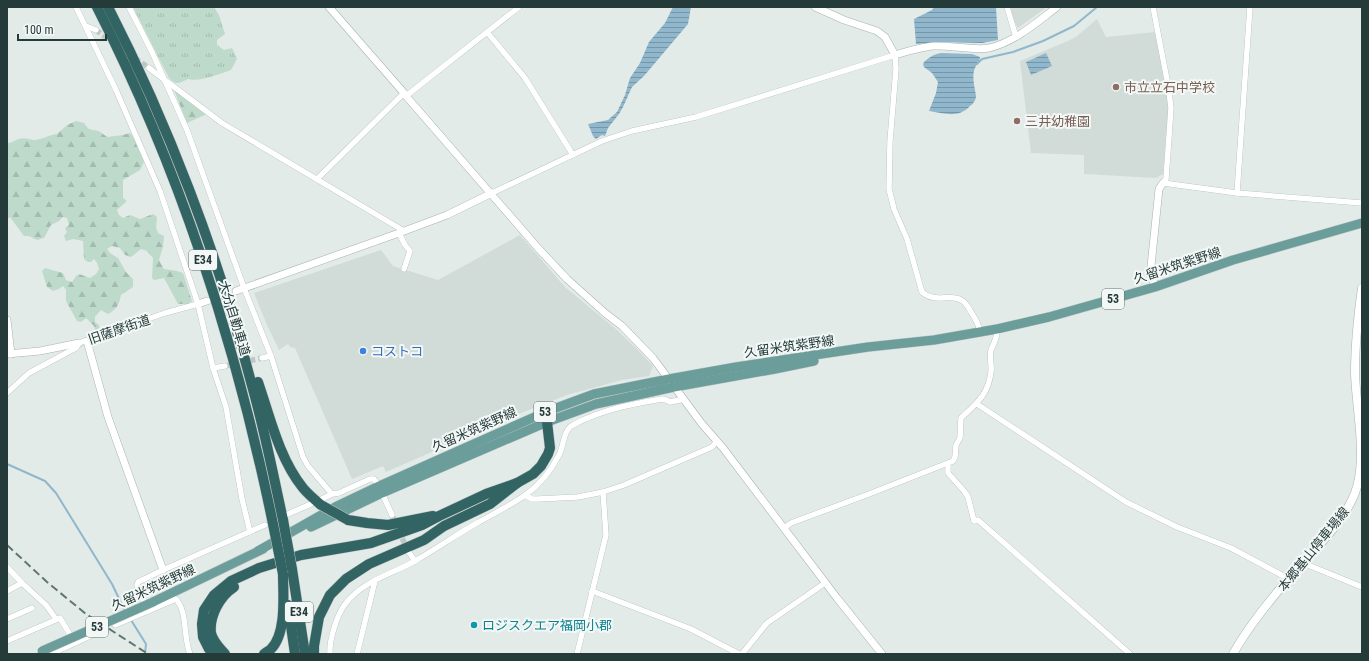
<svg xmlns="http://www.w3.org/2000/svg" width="1369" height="661" viewBox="0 0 1369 661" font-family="'Roboto Condensed','Noto Sans JP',sans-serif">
<defs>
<pattern id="grass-tufts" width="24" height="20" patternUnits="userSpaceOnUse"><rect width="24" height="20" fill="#bedacb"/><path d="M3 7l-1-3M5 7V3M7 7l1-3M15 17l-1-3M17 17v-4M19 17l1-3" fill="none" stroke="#a3bcaf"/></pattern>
<pattern id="forest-firs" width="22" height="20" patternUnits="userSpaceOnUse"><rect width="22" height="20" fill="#bedacb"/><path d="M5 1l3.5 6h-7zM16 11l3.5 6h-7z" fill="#a3bcaf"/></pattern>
<pattern id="water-rules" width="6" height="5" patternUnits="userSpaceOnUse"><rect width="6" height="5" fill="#90b7cb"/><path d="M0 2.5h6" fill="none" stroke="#7596a6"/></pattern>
</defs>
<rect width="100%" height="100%" fill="#e3ebe9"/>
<!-- built -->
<g fill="#d1dbd8">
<path d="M1009,7H1047L1018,28L1015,23Z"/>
<path d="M1097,19L1106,37L1155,32L1169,102L1163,174L1156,178L1084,174V155L1031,153L1020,61L1068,41L1077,36Z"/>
<path d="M520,235L565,287L617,330L638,350L653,366L649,376L622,380L567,395L511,417L386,472L383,466L352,479L295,348L290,347L288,344L279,350L267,325L254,293L381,250L393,266L438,280Z"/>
</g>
<!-- grass -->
<path fill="url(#grass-tufts)" d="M133,7H214L219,15L225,34L217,40V45L224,50L232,48L237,59L231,70C219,74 201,82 188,79C179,83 177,86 169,78Z"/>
<!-- forest -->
<g fill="url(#forest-firs)">
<path d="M174,90L207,114L187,123Z"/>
<path d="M76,121L84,123C90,132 89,128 98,131C101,132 104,135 107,137L123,135L130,133L133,137L144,162L140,170L123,180V198L127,201L117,210L119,215L123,218L130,215L140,219L153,214L157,217L156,227L158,233L164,236L163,247L159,260L164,269L177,271L183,273L192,301L188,304H178L164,278L154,280L152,278L153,258L147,251L141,249L131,257L125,255L120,248L112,246L107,249L110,253L118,258L126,272L133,279V287L121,295C119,305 117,309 108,314L101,310L95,317V322L99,325L100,330L96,332L94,326L86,318L81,322L77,321L66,301V290L63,286L59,289L53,291L47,287L42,271L45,268L63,273L66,280L72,282L76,276L79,274L90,278L96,274L99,269L97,263L94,259L91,262H88L84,259L83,241L73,239L66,241L64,236L67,232L65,228L69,225L67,218L63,217L59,221L51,225L44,238L37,240L29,236H24L10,217L7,219V143C13,143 14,140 19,139C24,137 30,140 35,140C43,139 49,135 57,134L67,125Z"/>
</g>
<!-- water -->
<g fill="url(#water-rules)">
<path d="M673,7H691L688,24L644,76L632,87L623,107L619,114L608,128L605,136L602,135L596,139L593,136L588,124L608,120L617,112L625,95L630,78L640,63L649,42L665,23Z"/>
<path d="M934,7H996L998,40L982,43L944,42L916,44L914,19L932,10Z"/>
<path d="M941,53L972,54L980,57C980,63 975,65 974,71C972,78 975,88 976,96C976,100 973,104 970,106C958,119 944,113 929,111L936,93L938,82L932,73L924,67L923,64C926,58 935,54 941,53Z"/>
<path d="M1046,53L1052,66L1031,75L1026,62Z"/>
</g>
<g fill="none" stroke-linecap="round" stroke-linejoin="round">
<!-- stream -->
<g stroke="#90b7cb" stroke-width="2">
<path d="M977,64L982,59L1013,52L1043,41L1074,26L1097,7"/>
<path d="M7,464L45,481L56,493L112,584L125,611"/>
<path d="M131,620L146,644L145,654"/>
</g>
<!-- minor-tunnel -->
<g stroke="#bdc8c6" stroke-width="5.5" stroke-dasharray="5.5 3" stroke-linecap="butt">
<path d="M96,30L111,41"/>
<path d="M135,58L149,68"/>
<path d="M225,366L262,358"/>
<path d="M392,515L407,549"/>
</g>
<defs>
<g id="minor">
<path d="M76,7L116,90L160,191L198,304L213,368L226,407L242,499L250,532"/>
<path d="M129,7L152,52L187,130L244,288L271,356L303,457L308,466L332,494"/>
<path d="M1007,7L1016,37"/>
<path d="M1153,7L1168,85L1171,108L1166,179L1163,183L1237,193L1362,203"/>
<path d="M86,26L96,30"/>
<path d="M487,32L525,78L573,155"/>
<path d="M149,68L222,123L404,231"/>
<path d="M317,179L404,93L406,96L519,7"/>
<path d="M492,193L602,141L632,131L696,117L895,55L896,69L890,141L889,189L894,209L907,239L922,292C936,304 948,293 961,300C966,302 968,307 971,312C975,318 979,324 980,332"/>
<path d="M1237,193L1250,7"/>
<path d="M399,233L405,245L410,251L404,269"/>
<path d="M262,358L271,356"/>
<path d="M213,368L225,366"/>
<path d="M7,393L29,373L70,351L76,348L79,343L165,313L198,304"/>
<path d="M977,404L1126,502L1177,527L1231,548L1289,579"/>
<path d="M948,464V473L965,492L968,497L974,521L978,520L1130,654"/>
<path d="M382,493L392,515"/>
<path d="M525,495L532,499H538L578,497L603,492L624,485L712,447L717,441"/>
<path d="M322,499L332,494L339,493L370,479H374L379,486"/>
<path d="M288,514L311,504"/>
<path d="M784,528L791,523L869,494L953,461L955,457L956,445L960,438L961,418C977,403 988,395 991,372C992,364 989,356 991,350C994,342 998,337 997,329"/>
<path d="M408,551L415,561"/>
<path d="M1303,563L1362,587"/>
<path d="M7,567L22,583L46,605L56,619"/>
<path d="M7,591L22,583"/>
<path d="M592,591L691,629L739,654"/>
<path d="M148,611L137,585L138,582L163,570L265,525"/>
<path d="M7,619L32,608"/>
<path d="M115,625L176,599C188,613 183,637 190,654"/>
<path d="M7,641L60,618L75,643"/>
<path d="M51,654L99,632"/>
<path d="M330,654C329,640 337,614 346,603C363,581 392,574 415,561C436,549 456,535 477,523C493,514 509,506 524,496C540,485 551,471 559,455C564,446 563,430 573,425C600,410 632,404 662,399L666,400L670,402L684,399"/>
<path d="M357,654L375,581"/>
<path d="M577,654L606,535L603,492"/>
<path d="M742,654L767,623L825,583"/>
</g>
<g id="tertiary">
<path d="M329,7L404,93"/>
<path d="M815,7L844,20L877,31L885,37L895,55C908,51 921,47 934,46C950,45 974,51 989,48C1015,42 1037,22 1057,7"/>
<path d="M406,96L538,248L567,279L605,313L622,326L653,358L702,424L723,448L837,598L882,654"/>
<path d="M1155,287L1152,276L1151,266L1159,189L1163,183"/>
<path d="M236,291L399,233L447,215L492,193"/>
<path d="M198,304L207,301"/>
<path d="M7,320L11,354"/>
<path d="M87,341L108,417L163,570"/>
<path d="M7,354L40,351L79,343"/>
</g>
<path id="secondary" d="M1233,654C1248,627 1268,603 1288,579C1311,552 1342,526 1355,493C1368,458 1356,410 1355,373C1355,344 1358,316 1362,288"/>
<g id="primary">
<path d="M311,527L382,493L547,422L596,404L674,387L775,369L814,361"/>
<path d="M258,551L337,506L379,486L548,411L594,394L669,379L736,367L868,347L934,340L997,329L1049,317L1155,287L1233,260L1362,223"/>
<path d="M153,602L263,549"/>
</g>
<g id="motorway">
<path d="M97,7C181,172 236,343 273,524"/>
<path d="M108,7C168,124 218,255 251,382C264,427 273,474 283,520"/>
<path d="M258,382C270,417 279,458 303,488C308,494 315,500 321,505"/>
<path d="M348,520L367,523L388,525L433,516"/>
<path d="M292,569L305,654"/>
<path d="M288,605L295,654"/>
<path d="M213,654L209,649L203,637L202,624L204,610L214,595L231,581L259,568L301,555L371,543L422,525L439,516L486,494L517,483"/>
<path d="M225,654C220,648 213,642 211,633C209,616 220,596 234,587"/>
<path d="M264,654C266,652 269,651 271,649C287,633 283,594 283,574"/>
<path d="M314,654V646L319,617L330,595L346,579L369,564L424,540L444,526L490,504L517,483L533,474L541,466L548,454L550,448L547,422L548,411"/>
</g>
</defs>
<!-- minor casing -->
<use href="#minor" stroke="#a6b3b1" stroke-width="6"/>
<!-- tertiary casing -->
<use href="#tertiary" stroke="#a6b3b1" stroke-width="8"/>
<!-- secondary casing -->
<use href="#secondary" stroke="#a2b6b3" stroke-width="9"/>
<!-- primary casing -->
<use href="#primary" stroke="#c2c8c8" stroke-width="10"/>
<!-- motorway casing -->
<use href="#motorway" stroke="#c2c8c8" stroke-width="11"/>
<!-- minor -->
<use href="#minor" stroke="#fff" stroke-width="5.5"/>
<!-- tertiary -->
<use href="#tertiary" stroke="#fff" stroke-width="7"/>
<!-- secondary -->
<use href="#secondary" stroke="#fff" stroke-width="8"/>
<!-- primary -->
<use href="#primary" stroke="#6b9d9a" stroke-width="9"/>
<!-- motorway -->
<use href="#motorway" stroke="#336464" stroke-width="10"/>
<!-- rail -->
<path stroke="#5f7675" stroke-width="2" stroke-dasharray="8 4" stroke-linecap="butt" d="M7,545L47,582L86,614L148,654"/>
<defs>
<path id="primary-bridge" d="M42,651L153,602"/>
<g id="motorway-bridge">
<path d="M321,505L348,520"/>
<path d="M283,520L292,569"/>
<path d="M273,524L283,574"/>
</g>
</defs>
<!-- primary-bridge casing -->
<use href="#primary-bridge" stroke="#c2c8c8" stroke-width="10" stroke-linecap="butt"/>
<!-- motorway-bridge casing -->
<use href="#motorway-bridge" stroke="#c2c8c8" stroke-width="11" stroke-linecap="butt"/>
<!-- primary-bridge -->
<use href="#primary-bridge" stroke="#6b9d9a" stroke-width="9"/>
<!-- motorway-bridge -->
<use href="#motorway-bridge" stroke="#336464" stroke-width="10"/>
</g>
<!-- markers -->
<g fill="#8d6e63" stroke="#f3f8f7" stroke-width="1.5">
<circle cx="1116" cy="87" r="4"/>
<circle cx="1017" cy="121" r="4"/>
</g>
<circle fill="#3f7fe0" stroke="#f3f8f7" stroke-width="1.5" cx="363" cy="351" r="4"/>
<circle fill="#0f9aa8" stroke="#f3f8f7" stroke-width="1.5" cx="474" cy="625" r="4"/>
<g text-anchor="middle" stroke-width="4" stroke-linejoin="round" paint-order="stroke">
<!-- shield labels -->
<g fill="#f3f8f7" stroke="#627472" stroke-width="1">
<rect x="189" y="250" width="28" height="20" rx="3"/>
<rect x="1102" y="289" width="22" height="20" rx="3"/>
<rect x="534" y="402" width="22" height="20" rx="3"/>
<rect x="285" y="602" width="28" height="20" rx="3"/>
<rect x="86" y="617" width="22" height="20" rx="3"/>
</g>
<g font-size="12" font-weight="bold" fill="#243b39">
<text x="203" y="264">E34</text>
<text x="1113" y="303">53</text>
<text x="545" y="416">53</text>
<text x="299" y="616">E34</text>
<text x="97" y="631">53</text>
</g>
<!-- education labels -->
<g font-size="13" fill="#785e54" stroke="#f3f8f7" text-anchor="start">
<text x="1124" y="92">市立立石中学校</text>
<text x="1025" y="126">三井幼稚園</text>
</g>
<!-- street labels -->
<g font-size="13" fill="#243b39" stroke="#f3f8f7">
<text transform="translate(1177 265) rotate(-18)" y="5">久留米筑紫野線</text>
<text transform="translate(235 318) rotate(73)" y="5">大分自動車道</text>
<text transform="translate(119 329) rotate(-19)" y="5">旧薩摩街道</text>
<text transform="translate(789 346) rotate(-8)" y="5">久留米筑紫野線</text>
<text transform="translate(474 429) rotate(-24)" y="5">久留米筑紫野線</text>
<text transform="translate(1313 549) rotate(-51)" y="5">本郷基山停車場線</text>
<text transform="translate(153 587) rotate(-25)" y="5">久留米筑紫野線</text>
</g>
<!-- shop labels -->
<g font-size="13" fill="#366cbe" stroke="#f3f8f7" text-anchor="start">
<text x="371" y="356">コストコ</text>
</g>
<!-- culture labels -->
<g font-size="13" fill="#0d838f" stroke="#f3f8f7" text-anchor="start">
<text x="482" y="630">ロジスクエア福岡小郡</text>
</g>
</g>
<!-- border -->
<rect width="1369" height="661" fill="none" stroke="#243b39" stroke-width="16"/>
<!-- scale -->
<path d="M18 34v6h88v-6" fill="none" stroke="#243b39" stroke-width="2"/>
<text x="24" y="34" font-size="12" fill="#243b39" stroke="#f3f8f7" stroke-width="3" paint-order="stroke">100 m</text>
</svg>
